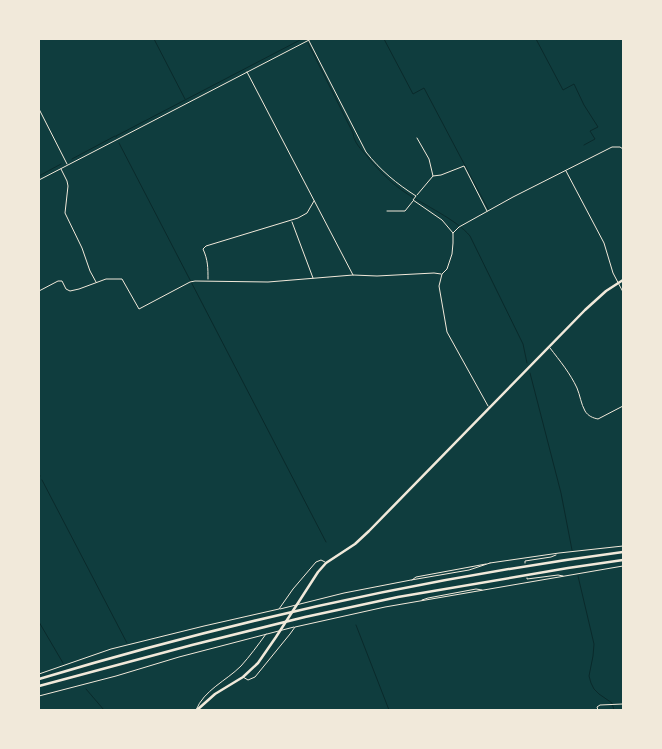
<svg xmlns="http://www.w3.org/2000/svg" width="662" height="749" viewBox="0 0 662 749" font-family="Helvetica,sans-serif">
<rect width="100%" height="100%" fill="#0f3d3e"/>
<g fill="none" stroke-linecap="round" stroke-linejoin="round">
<!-- stream -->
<g stroke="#0a2a2b" stroke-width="1">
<path d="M154,39L185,99"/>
<path d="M384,39L413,94L424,88L488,209"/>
<path d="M536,39L563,90L574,84L584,105L598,127L590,131L595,139L584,145"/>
<path d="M308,43L353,133C354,143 361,149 367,156C377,169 392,184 406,193C424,205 457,220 470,236L523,344L527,363"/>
<path d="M116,137V136L300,40"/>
<path d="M119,143L326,542"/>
<path d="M72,159L115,136"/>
<path d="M39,176L61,164"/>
<path d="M530,373L561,493L572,550"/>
<path d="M39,473L40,476"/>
<path d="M42,480L127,643"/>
<path d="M578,576L594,644L593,656L589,676L591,683L594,689L599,694L612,703L614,710"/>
<path d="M39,622L63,663"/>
<path d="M356,625L389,710"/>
<path d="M86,689L104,710"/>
</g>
<!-- minor -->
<g stroke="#f1e9da" stroke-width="1">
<path d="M308,39L366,152C380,170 397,184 416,196L413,200L442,220L453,233V243L452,254L447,269L442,274L439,286L447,332L488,406"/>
<path d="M247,72L353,275"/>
<path d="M39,109L67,164"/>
<path d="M61,169L67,181L68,186L65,213L82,248L90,271L96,282"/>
<path d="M566,171L604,243L613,273L623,292"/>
<path d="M433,176L441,175L464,166L487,211"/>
<path d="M39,180L311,39"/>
<path d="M417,195L433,176L429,159L417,138"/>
<path d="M387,211H405L413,201"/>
<path d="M292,222L313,278"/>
<path d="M453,233L459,227L513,197L612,147H620L623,149"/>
<path d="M208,279C208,268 208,260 203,249L206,246L298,218L307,213L314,201"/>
<path d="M39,291L58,281H62L66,289L70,291L79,289L106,279H122L139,309L190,282L195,281L268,282L353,275L377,276L434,273L441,274"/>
<path d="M550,348C560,361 570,373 577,388C580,395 581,404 585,411C588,416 593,418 598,419L623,406"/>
<path d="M490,563L559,553L623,546"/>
<path d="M525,563V561L551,557L556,555"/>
<path d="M527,578V579L558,575L563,576"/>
<path d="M412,580L416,577L486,564"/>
<path d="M422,600L428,598L476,589L482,590"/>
<path d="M280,609L344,593L411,580L469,570L490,563"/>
<path d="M39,674L111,649L204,626L279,609L293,589L316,562L321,560L325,562"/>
<path d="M243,677L248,680L255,677L290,634L295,627L385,607L623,566"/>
<path d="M39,696L116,676L179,657L294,627"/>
<path d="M196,710C204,690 226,681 241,666C250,656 258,645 266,634"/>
<path d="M598,710L597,707L600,705L623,704"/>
</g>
<!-- primary -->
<path stroke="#f1e9da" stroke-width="2.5" d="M197,710L215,694L243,677L258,663L276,637L318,572L326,563L355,544L369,531L585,310L606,291L623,280"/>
<!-- motorway -->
<g stroke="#f1e9da" stroke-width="2.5">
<path d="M39,679C229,622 426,578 623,552"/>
<path d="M39,686L192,645L305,617L398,597L568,568L623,560"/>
</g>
</g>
<!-- border -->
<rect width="662" height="749" fill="none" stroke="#f1e9da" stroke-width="80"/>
</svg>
